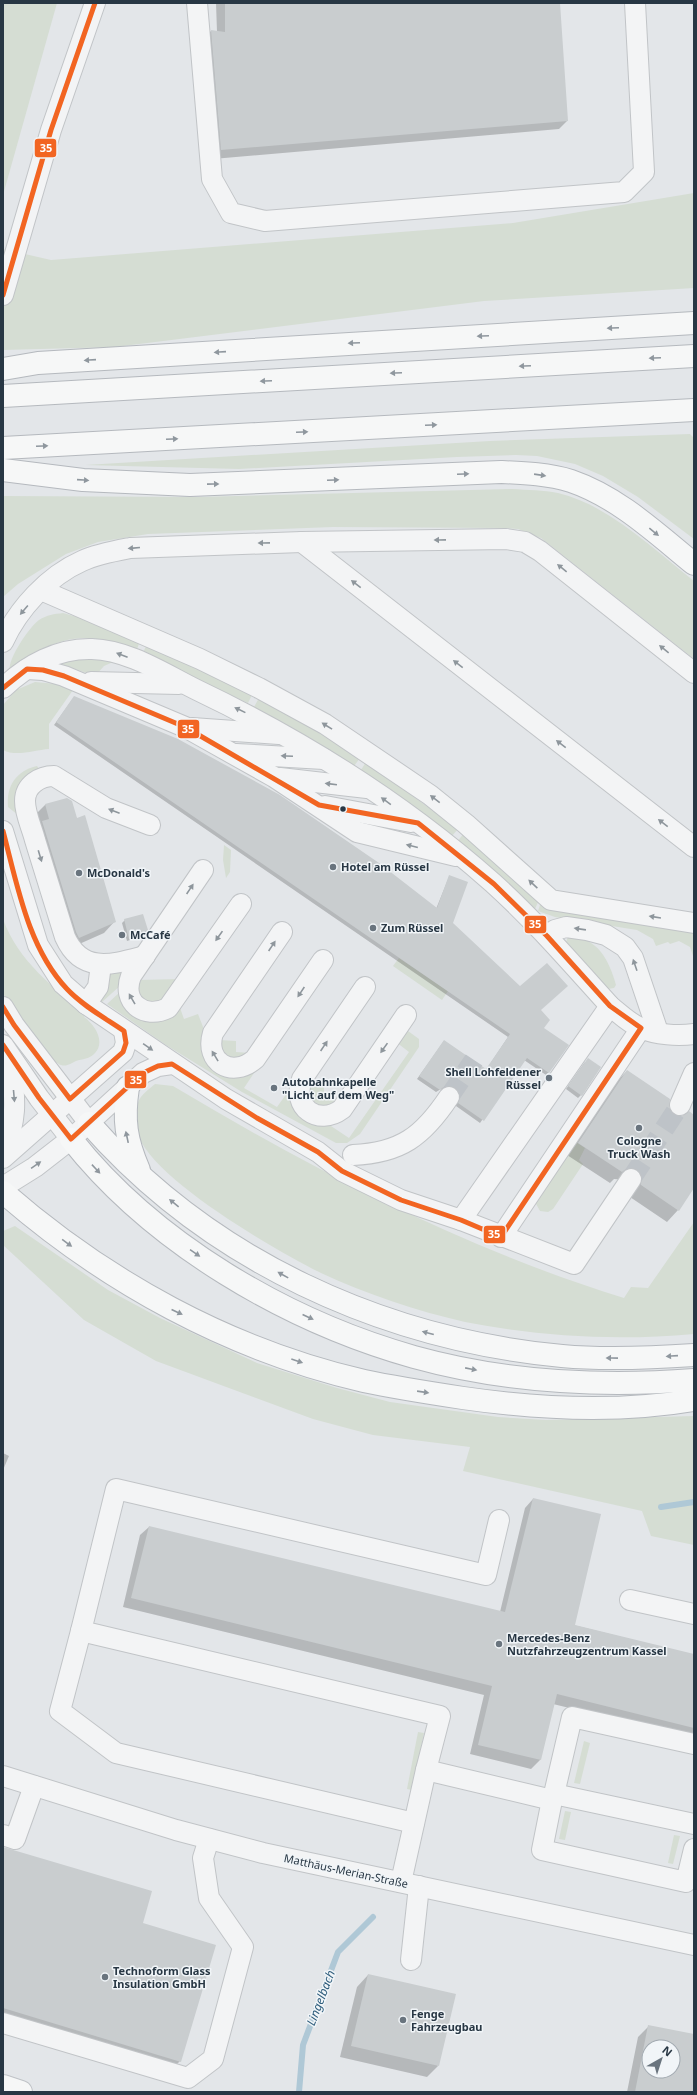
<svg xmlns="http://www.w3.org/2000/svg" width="697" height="2095" viewBox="0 0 697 2095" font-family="'Noto Sans',sans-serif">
<rect width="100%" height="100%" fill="#e3e6e9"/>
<!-- green -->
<g fill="#d5ddd3">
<path d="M3,3H57L3,195Z"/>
<path d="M694,193V288L484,301L115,347L3,350V249L51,260L513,223Z"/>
<path d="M690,434L694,438V539L638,497L603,476L575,464L537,456L516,455L457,457L239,469L85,465L490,441Z"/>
<path d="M512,489C528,490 543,490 558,493C609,505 654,550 694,581V659L541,538L518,529L506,528L333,527L148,534L98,542L66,554L18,584L3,597V496L197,497Z"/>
<path d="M63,613L81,618L140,641L136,652C124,647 113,642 101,640C67,632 35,651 10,670C7,660 30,626 39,620C47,615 54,614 63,613Z"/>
<path d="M147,644L252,695L248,703L142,655Z"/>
<path d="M79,658L105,659L113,662L104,666L95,676L58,663Z"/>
<path d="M35,682L57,684L73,690L49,724V749C35,750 16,757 3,750V705L16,690Z"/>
<path d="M259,698L291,714L360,758L354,766L310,738L254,707Z"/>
<path d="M366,762L458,829L451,837L361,770Z"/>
<path d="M37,766L41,772L18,815L8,807C6,786 16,771 37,766Z"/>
<path d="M464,833L539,900L535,909L457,842Z"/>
<path d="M224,845L231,850L230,872L226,878L223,860Z"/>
<path d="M541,902L694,929V959L690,947L679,941L670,944L668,942L656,946L653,939L637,930L555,917L538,911Z"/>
<path d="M3,919C18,961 53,987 86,1014L84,1017C94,1024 106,1041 95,1053C90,1059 82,1059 76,1061C71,1063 67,1067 61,1065C51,1063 9,1007 4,995C0,988 3,932 3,919Z"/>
<path d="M568,937C597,936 609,960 616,985L614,988L608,989L566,942Z"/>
<path d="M399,958L448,991L442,1000L393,966Z"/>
<path d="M126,965L121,985L102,1002L99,999L106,973Z"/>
<path d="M181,979L160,1004L144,1001L137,991V980Z"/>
<path d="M120,992L125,1004L179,1005L184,1019L198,1014L205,1032L206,1055L260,1064L244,1088L277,1107L292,1086L335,1120L331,1126L349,1138L409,1052L396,1042L403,1032L408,1031L419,1039V1047L360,1134L347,1143H336L242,1092L166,1045L107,1004Z"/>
<path d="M219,1040L236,1041V1052L251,1053L237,1061L223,1054Z"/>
<path d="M155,1084L173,1086C315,1171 465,1249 624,1298L631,1287L648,1288L694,1222V1334C617,1341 541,1337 465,1322C417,1311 366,1294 321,1273C278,1252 156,1181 139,1137C137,1132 137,1125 137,1120C135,1100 140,1096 155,1084Z"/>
<path d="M306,1087H324V1100H340L323,1108L312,1103Z"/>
<path d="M576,1142L585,1148L579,1160L583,1164L553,1209L548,1212L540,1211L535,1202Z"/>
<path d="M15,1226L108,1290L160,1318L257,1363L337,1388L390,1402L498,1417L546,1420L694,1416V1545L651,1536L642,1511L463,1471L470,1447L373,1435L313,1419L156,1361L84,1320L3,1245V1231Z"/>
<path d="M418,1732L424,1733L412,1790L407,1789Z"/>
<path d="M584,1741L590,1743L580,1784L574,1783Z"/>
<path d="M565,1811L571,1812L565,1840L559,1839Z"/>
<path d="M674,1835L680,1836L673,1864L668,1863Z"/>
</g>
<!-- shadow -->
<g fill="#0003" fill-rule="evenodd">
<path d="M216,3H559L567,121L559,129L213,159L203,39L211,31L217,32Z"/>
<path d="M72,700L436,909L449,877L452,923L540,1010L542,1028L567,1045L548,1073L546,1075L524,1060L480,1123L456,1106L457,1096L452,1090L441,1089L436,1092L417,1079L444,1041L486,1070L508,1037L54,725Z"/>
<path d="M67,799L77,819L115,921L104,933L68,949L34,816L45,805Z"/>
<path d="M125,920L145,934L142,936L127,941L122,923Z"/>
<path d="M585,1062L581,1095L578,1098L566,1089Z"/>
<path d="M627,1071L668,1107L674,1116H694V1187L678,1210L667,1222L630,1197L626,1180L614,1179L610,1183L567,1155L616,1082Z"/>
<path d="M3,1453L9,1456L3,1470Z"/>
<path d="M533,1499L573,1625L694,1655L693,1738L553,1704L540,1760L531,1769L470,1754L484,1695L123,1607L140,1535L149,1527L500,1612L525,1508Z"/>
<path d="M5,1849L151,1892L141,1924L180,2061L174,2067L3,2015V1851Z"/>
<path d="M368,1975L438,2066L427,2077L340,2057L357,1987Z"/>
<path d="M649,2026L694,2035V2092H627L638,2037ZM649,2047H673V2071H649Z"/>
</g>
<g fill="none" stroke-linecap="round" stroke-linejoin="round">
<!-- stream -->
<g stroke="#afc8d6" stroke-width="6">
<path d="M661,1507L694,1502"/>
<path d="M299,2092L303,2045L338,1952L373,1917"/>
</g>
</g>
<!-- building -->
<g fill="#c9cdcf" fill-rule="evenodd">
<path d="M225,3H560L568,121L221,150L211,30L225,32Z"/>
<path d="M74,696L178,739L280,795L379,863L437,908L449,875L468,882L453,923L520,986L547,963L568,986L541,1010L550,1020L544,1028L569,1045L549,1073L527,1058L484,1121L458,1103L460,1093L455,1087L445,1086L440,1090L419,1076L444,1040L486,1069L510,1034L56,722Z"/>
<path d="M67,798L72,801L77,818L85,815L116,922L79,938L76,932L42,821L49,819L45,804Z"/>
<path d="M143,914L148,930L146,934L129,939L124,919Z"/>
<path d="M588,1058L601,1067L582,1096L568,1086Z"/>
<path d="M627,1070L670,1099L669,1107L675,1115L682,1116L689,1111L694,1115V1188L679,1211L641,1185V1174L637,1169H626L622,1172L578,1143Z"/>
<path d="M533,1498L601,1514L575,1625L694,1654V1728L557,1694L541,1760L478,1745L492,1686L131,1598L149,1526L505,1612Z"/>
<path d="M3,1847L152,1891L143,1923L216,1945L181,2062L3,2008Z"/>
<path d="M368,1974L456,1994L439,2066L351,2046Z"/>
<path d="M648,2025L694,2034V2092H635ZM649,2047H673V2071H649Z"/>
</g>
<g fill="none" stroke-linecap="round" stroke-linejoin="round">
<!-- minor-tunnel -->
<g stroke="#bec3c8" stroke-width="20" stroke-dasharray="20 10" stroke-linecap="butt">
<path d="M449,1097L474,1060"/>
<path d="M631,1179L680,1105"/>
</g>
<defs>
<g id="minor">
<path d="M197,3L212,179L231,213L265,221L624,192L644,172L635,3"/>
<path d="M3,295L51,130L95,3"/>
<path d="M302,542L694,847"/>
<path d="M41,590L200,659L259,688L325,724L430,795L466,824L551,900L694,923"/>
<path d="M3,642C18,609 48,576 82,561C97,554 114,551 130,548L302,542L506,539L525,542L540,551L694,673"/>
<path d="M27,669L43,670L64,676L185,727L274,777L357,832L456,856"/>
<path d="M91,682L179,684"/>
<path d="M3,688C27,665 58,648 92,649C128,650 163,673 195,689C302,740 404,804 493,883C535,921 572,964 610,1006C620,1014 630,1024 641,1028C656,1035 678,1036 694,1034"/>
<path d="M192,728L279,734"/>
<path d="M236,754L324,759"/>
<path d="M280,778L367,788"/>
<path d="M325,806L411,822"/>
<path d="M3,831L38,945L63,984L86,1004L226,1099L318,1152L342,1171L401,1200L461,1220L574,1264L631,1179"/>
<path d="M203,870L131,976C121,1002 144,1020 168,1008L241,904"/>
<path d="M282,932L213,1033C204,1062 232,1079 255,1059L323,960"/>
<path d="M547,936L555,930L566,927L587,930L606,935L625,947L633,958L658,1032"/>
<path d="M145,956C114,964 82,975 65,937C55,905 45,873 35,840C32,828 25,814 25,801C25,785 40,776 54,776L106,808L150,825"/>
<path d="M365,987L302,1079C291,1107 318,1127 342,1109L406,1015"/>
<path d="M86,1004L98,987L101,965"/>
<path d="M3,1007L14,1025L89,1123"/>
<path d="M3,1045L39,1098L71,1139"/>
<path d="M680,1105L694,1073"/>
<path d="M353,1155C401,1153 423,1136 449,1097"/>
<path d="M3,1156C18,1116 15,1100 11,1059"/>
<path d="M3,1158L123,1052L126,1043L124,1031"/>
<path d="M3,1187L35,1167L71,1139L143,1073L158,1066L172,1064"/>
<path d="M461,1220L610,1006"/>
<path d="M501,1237L641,1028"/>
<path d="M499,1520L486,1575L116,1489L81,1631L440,1716L426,1770L552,1800L554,1794L694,1824"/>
<path d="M630,1600L694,1614"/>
<path d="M81,1631L60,1711L116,1753L414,1823"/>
<path d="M3,1776L176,1830L263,1853L694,1945"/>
<path d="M554,1794L572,1717L694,1744"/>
<path d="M552,1800L542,1850L686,1882L694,1849"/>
<path d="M3,1835L15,1839L34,1786"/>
<path d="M401,1882L426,1770"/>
<path d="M411,1960L419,1886"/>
<path d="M3,2023L188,2078L213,2059L243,1947L209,1898L203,1858L209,1839"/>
</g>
<path id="major" d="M3,2086L21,2092"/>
<g id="highway">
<path d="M3,369L38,363L694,323"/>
<path d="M3,396L694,356"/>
<path d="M3,448L694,410"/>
<path d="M3,470L83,480L190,485L501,472C524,473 549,474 571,481C618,497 656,533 694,564"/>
<path d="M128,1087C123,1120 126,1140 139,1170"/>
<path d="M89,1123C209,1260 382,1339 562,1356C606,1360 650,1358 694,1355"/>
<path d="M71,1139C153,1243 286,1321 414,1357C504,1382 601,1387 694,1380"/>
<path d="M3,1192C106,1282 230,1350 364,1381C397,1388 430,1393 463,1398C539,1409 618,1413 694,1400"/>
</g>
</defs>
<!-- minor casing -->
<use href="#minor" stroke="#c1c4c7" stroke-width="22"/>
<!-- major casing -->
<use href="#major" stroke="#bfc3c7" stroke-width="24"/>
<!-- highway casing -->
<use href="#highway" stroke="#b5b9be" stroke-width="24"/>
<!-- minor -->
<use href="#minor" stroke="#f3f4f5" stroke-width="20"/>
<!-- major -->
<use href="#major" stroke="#f6f7f7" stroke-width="22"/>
<!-- highway -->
<use href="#highway" stroke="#f6f7f7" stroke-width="22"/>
<defs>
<g id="bus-1">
<path d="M3,295L51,130L95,3"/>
<path d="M3,688L27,669L43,670L64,676L185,727L319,805L418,823L494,884L547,936L610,1006L641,1028L501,1237L461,1220L401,1200L342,1171L318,1152L257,1118L172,1064L158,1066L143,1073L71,1139L39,1098L3,1045"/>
<path d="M3,831C17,884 28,948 67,989C83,1006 105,1018 124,1031L126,1043L123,1052L70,1099L14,1025L3,1007"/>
</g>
</defs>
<!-- bus-1 casing -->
<use href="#bus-1" stroke="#f1f5f8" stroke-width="8"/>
<!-- bus-1 -->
<use href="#bus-1" stroke="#f26522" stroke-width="5"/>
</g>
<!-- one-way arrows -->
<defs><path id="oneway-solid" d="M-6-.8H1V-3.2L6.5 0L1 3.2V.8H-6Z"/></defs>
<g fill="#8f979e">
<use href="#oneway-solid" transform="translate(613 328) rotate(177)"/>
<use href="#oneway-solid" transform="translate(483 336) rotate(177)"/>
<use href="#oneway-solid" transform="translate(354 343) rotate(177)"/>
<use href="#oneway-solid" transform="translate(220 352) rotate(176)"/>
<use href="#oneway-solid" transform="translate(655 358) rotate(177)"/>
<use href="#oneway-solid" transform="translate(90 360) rotate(176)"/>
<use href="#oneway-solid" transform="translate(525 366) rotate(177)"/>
<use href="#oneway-solid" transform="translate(396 373) rotate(177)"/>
<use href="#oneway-solid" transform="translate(266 381) rotate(177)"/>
<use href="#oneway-solid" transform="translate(431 425) rotate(-3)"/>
<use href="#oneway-solid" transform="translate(302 432) rotate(-3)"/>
<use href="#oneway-solid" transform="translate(172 439) rotate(-3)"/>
<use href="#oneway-solid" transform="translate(42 446) rotate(-3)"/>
<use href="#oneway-solid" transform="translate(463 474) rotate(-3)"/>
<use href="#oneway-solid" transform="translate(540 475) rotate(8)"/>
<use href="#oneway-solid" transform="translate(83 480) rotate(4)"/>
<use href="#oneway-solid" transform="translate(333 480) rotate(-3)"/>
<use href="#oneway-solid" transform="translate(213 484) rotate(-1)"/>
<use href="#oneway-solid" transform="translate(654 532) rotate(39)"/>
<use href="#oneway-solid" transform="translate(127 1137) rotate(-102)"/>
<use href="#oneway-solid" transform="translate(96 1169) rotate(47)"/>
<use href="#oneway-solid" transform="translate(174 1203) rotate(-141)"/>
<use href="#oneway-solid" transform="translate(67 1243) rotate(36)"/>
<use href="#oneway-solid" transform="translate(195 1253) rotate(34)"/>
<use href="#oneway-solid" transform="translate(283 1275) rotate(-151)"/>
<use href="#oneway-solid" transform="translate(177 1312) rotate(25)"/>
<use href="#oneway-solid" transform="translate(308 1317) rotate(25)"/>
<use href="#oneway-solid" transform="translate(428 1333) rotate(-165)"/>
<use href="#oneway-solid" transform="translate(672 1356) rotate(176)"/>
<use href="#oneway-solid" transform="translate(612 1358) rotate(-179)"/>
<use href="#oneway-solid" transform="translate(297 1361) rotate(19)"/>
<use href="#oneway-solid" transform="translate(471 1369) rotate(11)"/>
<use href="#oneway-solid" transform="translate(423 1392) rotate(8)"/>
</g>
<g fill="#8e969c">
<use href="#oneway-solid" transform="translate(440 540) rotate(179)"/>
<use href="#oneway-solid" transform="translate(264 543) rotate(179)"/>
<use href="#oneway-solid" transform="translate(134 548) rotate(175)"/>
<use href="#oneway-solid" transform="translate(562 568) rotate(-141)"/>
<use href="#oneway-solid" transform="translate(356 584) rotate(-142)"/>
<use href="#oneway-solid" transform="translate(24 610) rotate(130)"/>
<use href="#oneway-solid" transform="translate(664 649) rotate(-141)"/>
<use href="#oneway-solid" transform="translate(122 655) rotate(-159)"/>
<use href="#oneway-solid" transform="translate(458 664) rotate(-142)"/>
<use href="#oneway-solid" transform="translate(240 710) rotate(-154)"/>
<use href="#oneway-solid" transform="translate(327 726) rotate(-148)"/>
<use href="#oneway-solid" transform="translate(561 744) rotate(-142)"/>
<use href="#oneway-solid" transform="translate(287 756) rotate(-177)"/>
<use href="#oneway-solid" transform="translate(331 784) rotate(-173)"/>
<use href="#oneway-solid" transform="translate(435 799) rotate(-142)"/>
<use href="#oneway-solid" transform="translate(386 801) rotate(-144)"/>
<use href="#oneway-solid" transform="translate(114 811) rotate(-159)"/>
<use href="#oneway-solid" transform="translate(663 823) rotate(-142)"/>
<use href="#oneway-solid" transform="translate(412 846) rotate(-166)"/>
<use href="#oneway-solid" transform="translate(40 856) rotate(73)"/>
<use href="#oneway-solid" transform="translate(533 884) rotate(-137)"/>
<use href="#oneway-solid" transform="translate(190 889) rotate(-56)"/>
<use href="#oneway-solid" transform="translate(655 917) rotate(-171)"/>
<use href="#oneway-solid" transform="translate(580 929) rotate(-172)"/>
<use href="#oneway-solid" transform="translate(219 936) rotate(125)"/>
<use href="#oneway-solid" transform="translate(272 946) rotate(-56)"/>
<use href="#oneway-solid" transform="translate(635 965) rotate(-109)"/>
<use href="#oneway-solid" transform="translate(301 992) rotate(124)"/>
<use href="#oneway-solid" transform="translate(132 999) rotate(-120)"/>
<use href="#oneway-solid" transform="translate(324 1046) rotate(-56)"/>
<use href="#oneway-solid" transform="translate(148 1047) rotate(35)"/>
<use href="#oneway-solid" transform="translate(384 1048) rotate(125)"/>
<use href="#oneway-solid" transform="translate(215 1056) rotate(-121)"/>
<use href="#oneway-solid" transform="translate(14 1096) rotate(85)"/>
<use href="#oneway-solid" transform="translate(36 1165) rotate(-35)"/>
</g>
<!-- markers -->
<circle fill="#283744" stroke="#f1f5f8" stroke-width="1.5" cx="343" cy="809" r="3.5"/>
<g fill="#69747e" stroke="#f1f5f8" stroke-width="1.5">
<circle cx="333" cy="867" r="4"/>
<circle cx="79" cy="873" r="4"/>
<circle cx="373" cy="928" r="4"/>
<circle cx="122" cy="935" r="4"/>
<circle cx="549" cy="1078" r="4"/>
<circle cx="274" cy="1088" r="4"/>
<circle cx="639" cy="1128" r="4"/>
<circle cx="499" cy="1644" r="4"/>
<circle cx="105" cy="1977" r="4"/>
<circle cx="403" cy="2020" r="4"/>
</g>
<g text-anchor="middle" stroke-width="3" stroke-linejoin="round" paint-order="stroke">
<!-- poi labels -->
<g font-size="11" font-weight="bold" fill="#283744" stroke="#f1f5f8" text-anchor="start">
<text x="341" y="871">Hotel am Rüssel</text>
<text x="87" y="877">McDonald's</text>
<text x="381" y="932">Zum Rüssel</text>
<text x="130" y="939">McCafé</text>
<text x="541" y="1076" text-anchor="end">Shell Lohfeldener<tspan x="541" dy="13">Rüssel</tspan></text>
<text x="282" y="1086">Autobahnkapelle<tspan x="282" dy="13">"Licht auf dem Weg"</tspan></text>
<text x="639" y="1145" text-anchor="middle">Cologne<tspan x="639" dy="13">Truck Wash</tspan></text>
<text x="507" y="1642">Mercedes-Benz<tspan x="507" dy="13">Nutzfahrzeugzentrum Kassel</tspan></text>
<text x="113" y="1975">Technoform Glass<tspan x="113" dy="13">Insulation GmbH</tspan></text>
<text x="411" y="2018">Fenge<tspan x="411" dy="13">Fahrzeugbau</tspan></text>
</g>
<!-- street labels -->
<g font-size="11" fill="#283744" stroke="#f1f5f8">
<text transform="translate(346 1871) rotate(12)" y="4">Matthäus-Merian-Straße</text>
</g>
<!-- water labels -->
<g font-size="12" font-style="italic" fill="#2e5d7c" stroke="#f1f5f8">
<text transform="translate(321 1998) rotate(-69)" y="4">Lingelbach</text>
</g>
</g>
<g stroke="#f1f5f8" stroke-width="1.5">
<rect x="34" y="138" width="23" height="20" rx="4" fill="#f26522"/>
<rect x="177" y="719" width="23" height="20" rx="4" fill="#f26522"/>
<rect x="524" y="915" width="23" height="19" rx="4" fill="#f26522"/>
<rect x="124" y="1070" width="23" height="19" rx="4" fill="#f26522"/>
<rect x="483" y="1225" width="23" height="19" rx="4" fill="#f26522"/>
</g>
<g font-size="11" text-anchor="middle" font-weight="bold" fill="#fff">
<text x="46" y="152">35</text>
<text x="188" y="733">35</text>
<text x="535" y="928">35</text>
<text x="136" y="1084">35</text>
<text x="494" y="1238">35</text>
</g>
<!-- border -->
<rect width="697" height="2095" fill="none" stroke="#283744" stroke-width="8"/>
<!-- north arrow -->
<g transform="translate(661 2059) rotate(39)"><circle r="19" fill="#f1f5f8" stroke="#a1a9b0"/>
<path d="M0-3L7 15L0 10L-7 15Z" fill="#69747e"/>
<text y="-6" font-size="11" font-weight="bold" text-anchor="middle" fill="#283744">N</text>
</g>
</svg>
